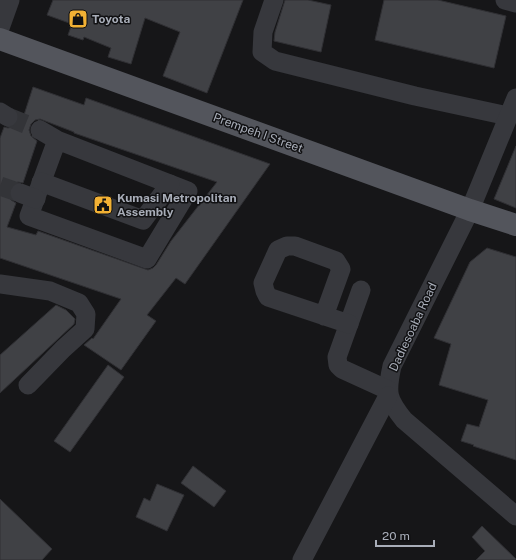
<svg xmlns="http://www.w3.org/2000/svg" width="516" height="560" viewBox="0 0 516 560" font-family="'Public Sans',sans-serif">
<rect width="100%" height="100%" fill="#161618"/>
<!-- building -->
<g fill="#404145" stroke="#303034" fill-rule="evenodd">
<path d="M53,0H243L207,93L163,76L180,32L145,18L131,64L108,57L111,48L84,37L83,40L68,35L72,24L47,15Z"/>
<path d="M285,0H308L331,5L321,52L274,41L275,32Z"/>
<path d="M384,0H438L506,16L494,68L375,40Z"/>
<path d="M33,87L84,105L86,98L270,164L185,284L176,278L147,315L156,321L121,370L84,345L92,338L93,339L121,299L0,258V138L4,127L8,128L13,127L17,123L19,118L18,112L24,115ZM40,119L74,132V133L217,182L171,241L156,265L153,268L148,270L38,231L36,235L7,227L16,203L11,200L9,195L10,190L13,184L18,182L23,183L37,141L31,136L29,130L31,124L35,120Z"/>
<path d="M516,146V208L494,199Z"/>
<path d="M487,248L516,257V460L473,446L474,445L461,441L467,424L479,427L488,400L439,385L451,344L434,338L470,262Z"/>
<path d="M56,305L66,310L75,319L74,324L0,393V355Z"/>
<path d="M108,365L124,377L70,452L54,441Z"/>
<path d="M193,466L226,491L214,507L181,483Z"/>
<path d="M157,484L184,495L167,531L136,517L144,498L150,501Z"/>
<path d="M0,499L52,549L42,560H0Z"/>
<path d="M482,526L516,559V560H476L485,551L472,537Z"/>
</g>
<g fill="none" stroke-linecap="round" stroke-linejoin="round">
<!-- minor-tunnel -->
<g stroke="#333438" stroke-width="19" stroke-dasharray="19 10" stroke-linecap="butt">
<path d="M8,117L40,130"/>
<path d="M0,186L20,193"/>
</g>
<!-- minor -->
<g stroke="#37383d" stroke-width="19">
<path d="M274,0L263,32L262,52L275,61L415,96L508,116"/>
<path d="M505,0L516,3"/>
<path d="M0,28L10,0"/>
<path d="M516,98L470,210L392,366C386,393 387,399 404,420L516,516"/>
<path d="M0,112L8,117"/>
<path d="M40,130L57,140L188,191L147,259L29,216L57,140"/>
<path d="M41,182L143,220L170,184"/>
<path d="M20,193L36,199"/>
<path d="M0,284L50,291L79,303L86,314L85,329L63,349L28,385"/>
<path d="M361,290L337,357L338,365L342,369L388,390"/>
<path d="M324,316L341,269L336,261L295,246H287L278,250L263,283L265,291L268,297L349,324"/>
<path d="M302,560L388,396"/>
</g>
<!-- major -->
<path stroke="#53555c" stroke-width="22" d="M0,39L470,210L516,225"/>
</g>
<!-- icons -->
<defs>
<symbol id="shop-square" viewBox="-11 -11 22 22"><rect x="-9" y="-9" width="18" height="18" rx="4" fill="#f2b134" stroke="#111113"/><path d="M-5-2.5h2.3a2.7 3.5 0 0 1 5.4 0H5L5.5 6h-11ZM-1.5-2.5h3a1.5 2.3 0 0 0-3 0Z" fill="#111"/></symbol>
<symbol id="civic-square" viewBox="-11 -11 22 22"><rect x="-9" y="-9" width="18" height="18" rx="4" fill="#f2b134" stroke="#111113"/><path d="M-.6-6.5H3V-4.5H.6V-3L4-1V1h2V6H-6V1h2V-1L-.6-3ZM-1.2 2.5V6h2.4V2.5Z" fill="#111"/></symbol>
</defs>
<g fill-rule="evenodd">
<use href="#shop-square" x="67" y="8" width="22" height="22"/>
<use href="#civic-square" x="92" y="194" width="22" height="22"/>
</g>
<g text-anchor="middle" stroke-width="3" stroke-linejoin="round" paint-order="stroke">
<!-- poi labels -->
<g font-size="12" font-weight="bold" fill="#a8adb8" stroke="#111113" text-anchor="start">
<text x="92" y="23">Toyota</text>
<text x="117" y="202">Kumasi Metropolitan<tspan x="117" dy="14">Assembly</tspan></text>
</g>
<!-- street labels -->
<g font-size="12" fill="#a8adb8" stroke="#111113">
<text transform="translate(258 133) rotate(20)" y="4">Prempeh I Street</text>
<text transform="translate(413 327) rotate(-65)" y="4">Dadiesoaba Road</text>
</g>
</g>
<!-- scale -->
<path d="M376 540v6h58v-6" fill="none" stroke="#a8adb8" stroke-width="2"/>
<text x="382" y="540" font-size="12" fill="#a8adb8" stroke="#111113" stroke-width="3" paint-order="stroke">20 m</text>
</svg>
